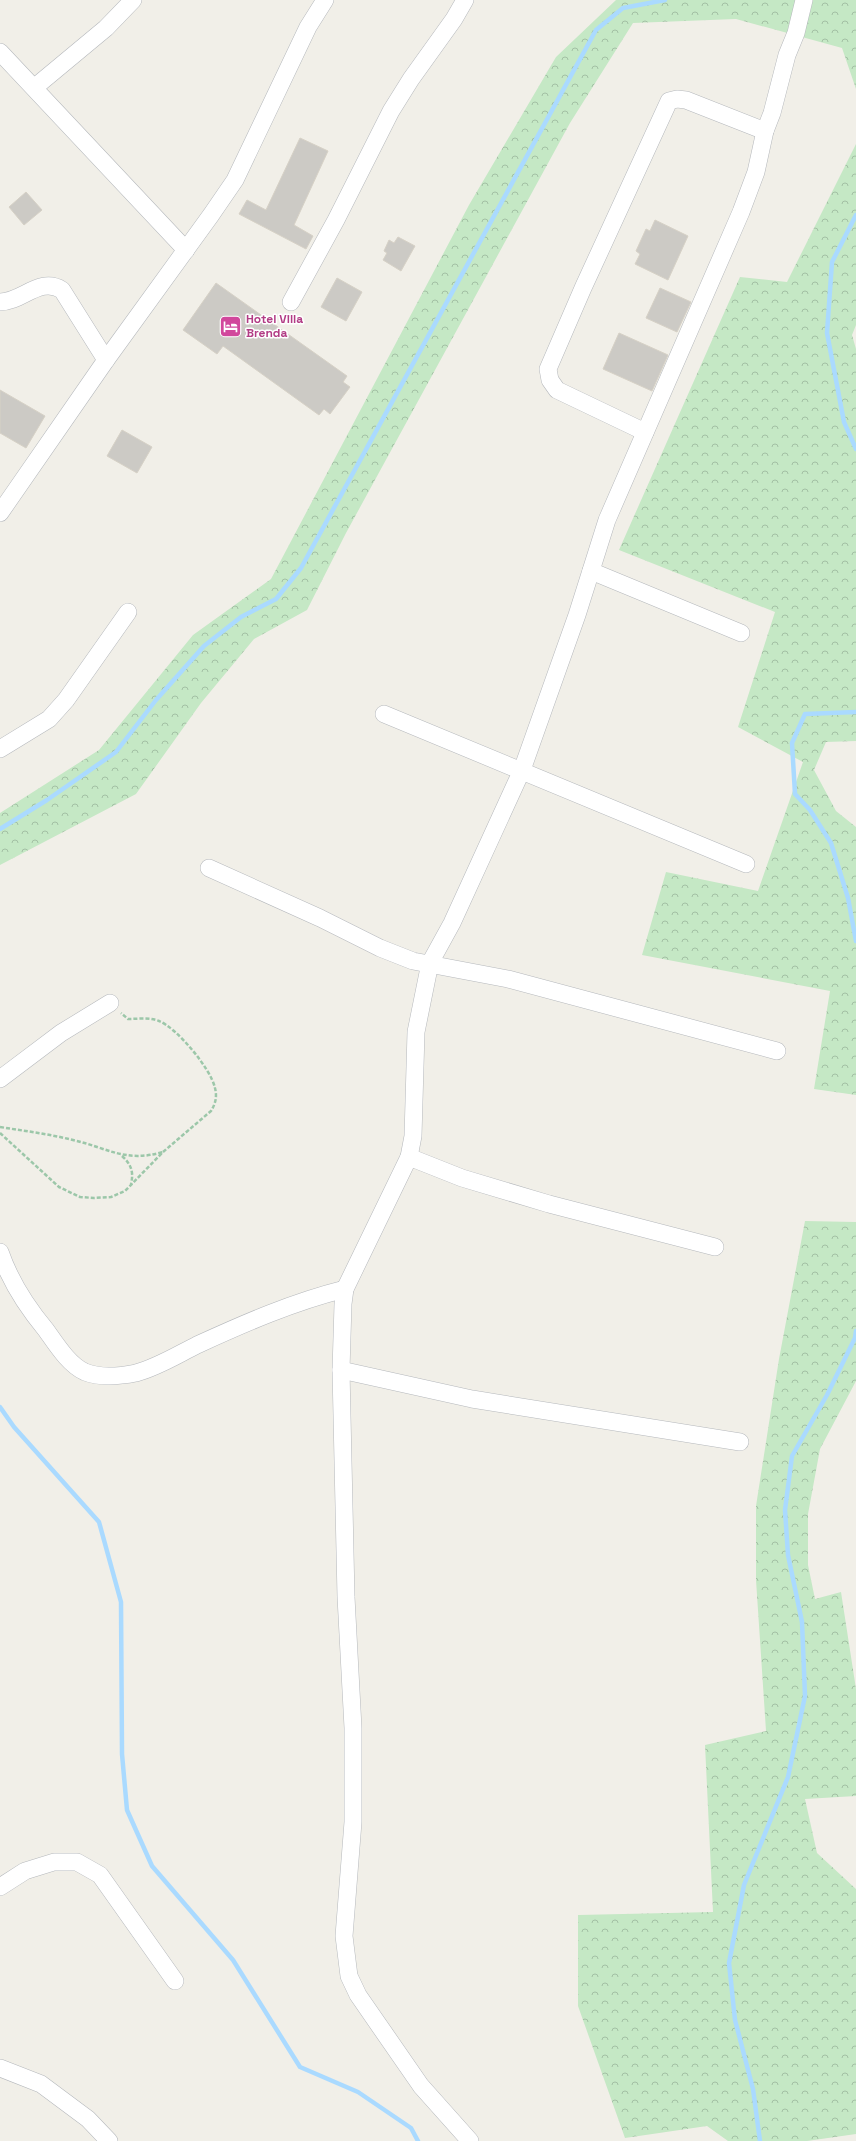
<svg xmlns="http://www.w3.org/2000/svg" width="856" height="2141" viewBox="0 0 856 2141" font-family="'Space Grotesk',sans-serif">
<defs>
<pattern id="forest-crowns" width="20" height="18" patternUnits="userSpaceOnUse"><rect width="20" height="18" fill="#c5e8c5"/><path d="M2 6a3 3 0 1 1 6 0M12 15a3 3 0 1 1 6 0" fill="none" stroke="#a3c0a4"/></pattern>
</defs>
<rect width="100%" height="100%" fill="#f1efe8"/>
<!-- forest -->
<g fill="url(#forest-crowns)">
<path d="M616,0H856V89L842,48L736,19L633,23L570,123L346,533L307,610L254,639L201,703L136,794L0,865V813L99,750L193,635L271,579L469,205L556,57Z"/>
<path d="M856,144V325L852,335L856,349V741L826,742L814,770L836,811L856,827V1095L814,1089L830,991L642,955L666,872L758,891L803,762L738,727L775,612L619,550L740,277L787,282Z"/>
<path d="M805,1221L856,1222V1381L820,1449L808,1514V1565L815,1599L841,1592L856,1689V1796L805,1799L817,1853L856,1889V2134L807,2141H728L707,2126L625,2138L578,2006V1915L713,1912L705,1745L766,1731L756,1580V1506L779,1359Z"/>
</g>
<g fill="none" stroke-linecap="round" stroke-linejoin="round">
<!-- stream -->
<g stroke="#aadaff" stroke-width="4.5">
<path d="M856,215L832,262L827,333L844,422L856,449"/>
<path d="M856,712L805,714L792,743L795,794L810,810L831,843L848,898L856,941"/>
<path d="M0,829L47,800L116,752L156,700L204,646L241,617L276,599L301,568L596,30L623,8L665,0"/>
<path d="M0,1407L14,1427L99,1522L121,1602L122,1754L127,1810L152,1866L233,1960L300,2067L358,2092L411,2128L418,2141"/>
<path d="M760,2141L753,2089L735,2020L729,1963L744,1885L788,1777L805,1696L802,1622L788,1555L785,1510L792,1456L827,1395L855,1338L856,1331"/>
</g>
</g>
<!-- building -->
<g fill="#cccac5" stroke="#d6d1c6">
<path d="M300,138L328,151L294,225L313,236L306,249L239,214L247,200L266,210Z"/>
<path d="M26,192L42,210L24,225L9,207Z"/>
<path d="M655,220L688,236L668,280L635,264L640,254L636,251L646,229L650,231Z"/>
<path d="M398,237L415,246L401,271L383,260L387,253L384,251L389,240L394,243Z"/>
<path d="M337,278L362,292L346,321L321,307Z"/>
<path d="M216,283L347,376L343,382L350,387L330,414L324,409L319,415L223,346L217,354L183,330Z"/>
<path d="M660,288L691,302L677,332L646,318Z"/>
<path d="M619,333L668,355L652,391L603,369Z"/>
<path d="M0,390L45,416L26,448L0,433Z"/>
<path d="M122,430L152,447L137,473L107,456Z"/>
</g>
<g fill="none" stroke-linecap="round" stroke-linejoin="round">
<defs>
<g id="minor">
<path d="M0,52L186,250"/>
<path d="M35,87L106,28L133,0"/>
<path d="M0,302C22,302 40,276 62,290L106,360"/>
<path d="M291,302L336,220L391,111L411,79L454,19L465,0"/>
<path d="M645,432L557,390L550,380L548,369L583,288L669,101L677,99L686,100L765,131"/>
<path d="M0,513L106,360L211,215L235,180L308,27L325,0"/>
<path d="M591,571L741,633"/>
<path d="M384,714L746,864"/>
<path d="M0,749L49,719L66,700L128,612"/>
<path d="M209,868L320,918L380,948L413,961L508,979L777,1051"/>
<path d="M0,1079L61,1033L110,1003"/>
<path d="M409,1157L462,1178L549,1204L715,1247"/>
<path d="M0,1252C10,1281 26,1306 46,1330C56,1344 69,1365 85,1372C100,1378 121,1376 136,1373C158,1367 177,1355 197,1345C245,1323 293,1302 345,1289"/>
<path d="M341,1370L472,1399L740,1442"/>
<path d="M0,1887L25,1871L54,1862H77L100,1875L175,1981"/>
<path d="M0,2068L41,2084L88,2119L109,2141"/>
<path d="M470,2141L421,2086L358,1995L349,1976L344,1936L353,1822V1728L346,1597L341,1370L343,1304L345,1289L409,1157L413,1136L416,1032L430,963L452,923L522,770L577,615L607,520L741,212L756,172L765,131L772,113L787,55L796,33L804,0"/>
</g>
</defs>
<!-- minor casing -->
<use href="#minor" stroke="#b5b8bc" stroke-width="18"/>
<!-- path -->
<g stroke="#9cc7a9" stroke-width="2.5" stroke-dasharray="4 2" stroke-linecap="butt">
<path d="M0,1127C25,1131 49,1134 73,1140C108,1148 125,1163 163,1152"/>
<path d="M0,1133L59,1187L80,1197L94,1198L111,1197L125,1191L163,1152L211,1111C216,1103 217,1096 215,1088C211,1069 177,1028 159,1021C149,1017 138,1019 128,1019L121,1013"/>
<path d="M122,1156C131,1164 134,1172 131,1184"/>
</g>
<!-- minor -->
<use href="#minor" stroke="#fff" stroke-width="17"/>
</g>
<!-- icons -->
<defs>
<symbol id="hotel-square" viewBox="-11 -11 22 22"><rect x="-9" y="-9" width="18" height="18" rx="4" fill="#d1479c" stroke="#fff"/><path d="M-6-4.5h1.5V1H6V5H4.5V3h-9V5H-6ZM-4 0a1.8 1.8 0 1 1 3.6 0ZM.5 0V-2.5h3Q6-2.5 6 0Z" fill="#fff"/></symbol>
</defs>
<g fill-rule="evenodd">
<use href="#hotel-square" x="218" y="314" width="25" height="25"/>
</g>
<g text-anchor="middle" stroke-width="3" stroke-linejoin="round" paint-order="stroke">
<!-- hotel labels -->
<g font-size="12" font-weight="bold" fill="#b23c85" stroke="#fff" text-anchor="start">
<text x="246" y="323">Hotel Villa<tspan x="246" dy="14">Brenda</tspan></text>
</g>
</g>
</svg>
